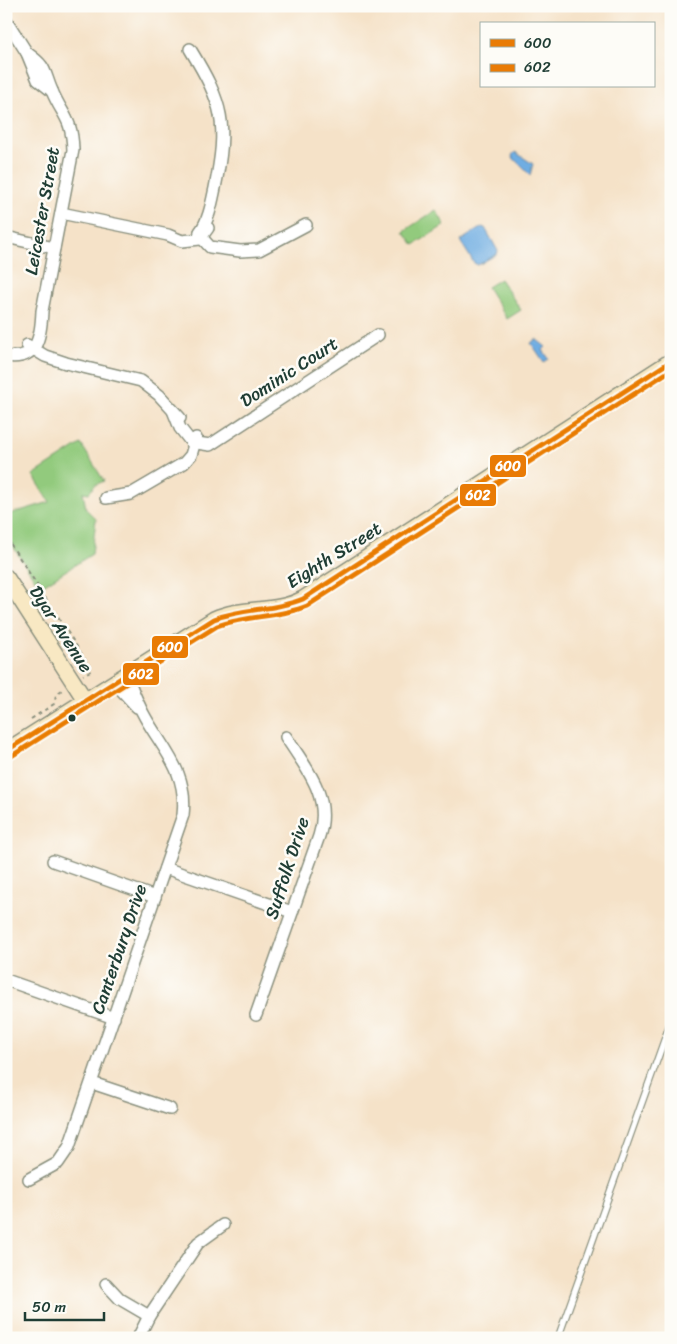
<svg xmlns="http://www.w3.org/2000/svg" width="677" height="1344" viewBox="0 0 677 1344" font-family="Sriracha,sans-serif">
<rect width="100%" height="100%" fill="#fdfcf7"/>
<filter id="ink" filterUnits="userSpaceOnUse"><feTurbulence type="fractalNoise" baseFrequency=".02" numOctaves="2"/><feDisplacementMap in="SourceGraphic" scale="10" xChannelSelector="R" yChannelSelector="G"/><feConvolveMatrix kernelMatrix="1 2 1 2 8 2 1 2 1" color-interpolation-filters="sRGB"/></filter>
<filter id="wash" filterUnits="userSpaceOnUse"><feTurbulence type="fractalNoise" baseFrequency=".0096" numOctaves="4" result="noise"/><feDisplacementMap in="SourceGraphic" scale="20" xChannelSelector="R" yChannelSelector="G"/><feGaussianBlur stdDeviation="1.12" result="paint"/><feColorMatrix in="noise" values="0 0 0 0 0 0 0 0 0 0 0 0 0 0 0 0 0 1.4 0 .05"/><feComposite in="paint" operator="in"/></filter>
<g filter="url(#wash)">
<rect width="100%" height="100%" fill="#f5e2c8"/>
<!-- green -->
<g fill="#92ca7d" stroke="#588458">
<path d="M436,210L445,225L414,245L404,231Z"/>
<path d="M500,279L521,310L507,319L487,287Z"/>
<path d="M81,444L104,481L95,485L89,493L83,492L86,509L96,519L92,554L40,587L6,536V515L50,502L33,475Z"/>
</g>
<!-- water -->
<g fill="#70ade2" stroke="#48758b">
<path d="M515,152L533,164L530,175L513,158L512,155Z"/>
<path d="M482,227L485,228L498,251L497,254L478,265L474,263L460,241Z"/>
<path d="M536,339L546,347L543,350L549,359L544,362L531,343Z"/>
</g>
</g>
<g filter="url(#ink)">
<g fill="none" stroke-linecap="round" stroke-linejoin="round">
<defs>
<path id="lane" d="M558,1338L671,1021"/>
<g id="street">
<path d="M6,20L27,53L38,80L52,91"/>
<path d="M190,49C224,105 228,123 215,188C212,202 209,220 200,232"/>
<path d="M61,213L168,235L182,241L200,239L208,228"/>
<path d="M200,232L201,237L210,247L240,251L259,250L306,225"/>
<path d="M6,237L54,248"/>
<path d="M27,345L45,356L66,363L141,381L159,395L180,418"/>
<path d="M6,356C38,361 41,336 42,311L73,150C72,118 63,117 52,91C43,70 48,68 27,53"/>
<path d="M174,413L180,428L191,442L210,445L378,335"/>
<path d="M106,498L131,494L184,463L191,455L196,438"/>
<path d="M114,682L137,707"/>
<path d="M53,861L155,897"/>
<path d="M165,868L292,912"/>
<path d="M6,980L114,1018"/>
<path d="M256,1015L319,836C332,797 306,768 286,737"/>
<path d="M92,1083L170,1109"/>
<path d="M29,1179L58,1163L69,1147L183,815C188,772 164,751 145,717C137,703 132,688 126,674"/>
<path d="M106,1284L120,1299L149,1316"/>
<path d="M138,1338L149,1316L198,1243L223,1225"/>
</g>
<g id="secondary">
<path d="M6,577L85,700"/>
<path d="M6,751L214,619C243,606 275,614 303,599L671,361"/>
</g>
</defs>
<!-- lane casing -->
<use href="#lane" stroke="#8a907e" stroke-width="8"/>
<!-- street casing -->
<use href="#street" stroke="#8a907e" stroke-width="14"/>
<!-- secondary casing -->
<use href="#secondary" stroke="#8a907e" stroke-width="18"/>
<!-- path -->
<g stroke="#8a907e" stroke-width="2" stroke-dasharray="4 4" stroke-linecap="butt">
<path d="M6,537L92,670L83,675"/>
<path d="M31,719L54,704L56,695L63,689"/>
</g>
<!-- lane -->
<use href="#lane" stroke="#fff" stroke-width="5.5"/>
<!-- street -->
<use href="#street" stroke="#fff" stroke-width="11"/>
<!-- secondary -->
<use href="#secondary" stroke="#f8e8c3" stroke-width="15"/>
<defs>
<path id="bus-1" d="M6,751L214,619C243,608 274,611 303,599L671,361"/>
<path id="bus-2" d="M10,757L217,626C247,615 278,618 307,606L671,370"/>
</defs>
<!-- bus-1 casing -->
<use href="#bus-1" stroke="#fdfcf7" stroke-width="9"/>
<!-- bus-2 casing -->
<use href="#bus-2" stroke="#fdfcf7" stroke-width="9"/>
<!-- bus-1 -->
<use href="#bus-1" stroke="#e97b05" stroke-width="5"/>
<!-- bus-2 -->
<use href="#bus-2" stroke="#e97b05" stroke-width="5"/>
</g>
</g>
<!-- markers -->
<circle fill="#1f3d34" stroke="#fdfcf7" stroke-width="2" cx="72" cy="718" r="4.5"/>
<g text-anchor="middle" stroke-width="5" stroke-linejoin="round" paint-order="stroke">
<!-- street labels -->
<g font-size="18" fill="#1f3d34" stroke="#fdfcf7">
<text transform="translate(42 211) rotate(-80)" y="6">Leicester Street</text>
<text transform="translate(289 372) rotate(-33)" y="6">Dominic Court</text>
<text transform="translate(334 555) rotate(-32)" y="6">Eighth Street</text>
<text transform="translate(61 629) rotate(57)" y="6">Dyar Avenue</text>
<text transform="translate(287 868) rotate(-72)" y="6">Suffolk Drive</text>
<text transform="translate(119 949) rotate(-71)" y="6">Canterbury Drive</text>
</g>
</g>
<g stroke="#fdfcf7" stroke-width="2">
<rect x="489" y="454" width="38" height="24" rx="5" fill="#e97b05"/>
<rect x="459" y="483" width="38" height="24" rx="5" fill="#e97b05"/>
<rect x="151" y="635" width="38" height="24" rx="5" fill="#e97b05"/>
<rect x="122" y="662" width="38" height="24" rx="5" fill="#e97b05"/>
</g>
<g font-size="14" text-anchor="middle" font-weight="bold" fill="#fff">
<text x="508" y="471">600</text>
<text x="478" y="500">602</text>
<text x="170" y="652">600</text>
<text x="141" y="679">602</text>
</g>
<!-- margin -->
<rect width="677" height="1344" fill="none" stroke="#fdfcf7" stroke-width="25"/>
<!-- legend -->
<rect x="480" y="22" width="175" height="65" fill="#fdfcf7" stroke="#a4b0a9"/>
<rect x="490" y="39" width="25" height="8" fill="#e97b05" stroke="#a4b0a9"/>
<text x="524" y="48" font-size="15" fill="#1f3d34">600</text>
<rect x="490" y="64" width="25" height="8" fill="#e97b05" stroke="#a4b0a9"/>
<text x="524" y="72" font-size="15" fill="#1f3d34">602</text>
<!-- scale -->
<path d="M25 1312v8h79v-8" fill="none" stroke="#1f3d34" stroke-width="2.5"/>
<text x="32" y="1312" font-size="15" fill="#1f3d34" stroke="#fdfcf7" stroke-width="4" paint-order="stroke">50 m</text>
</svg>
